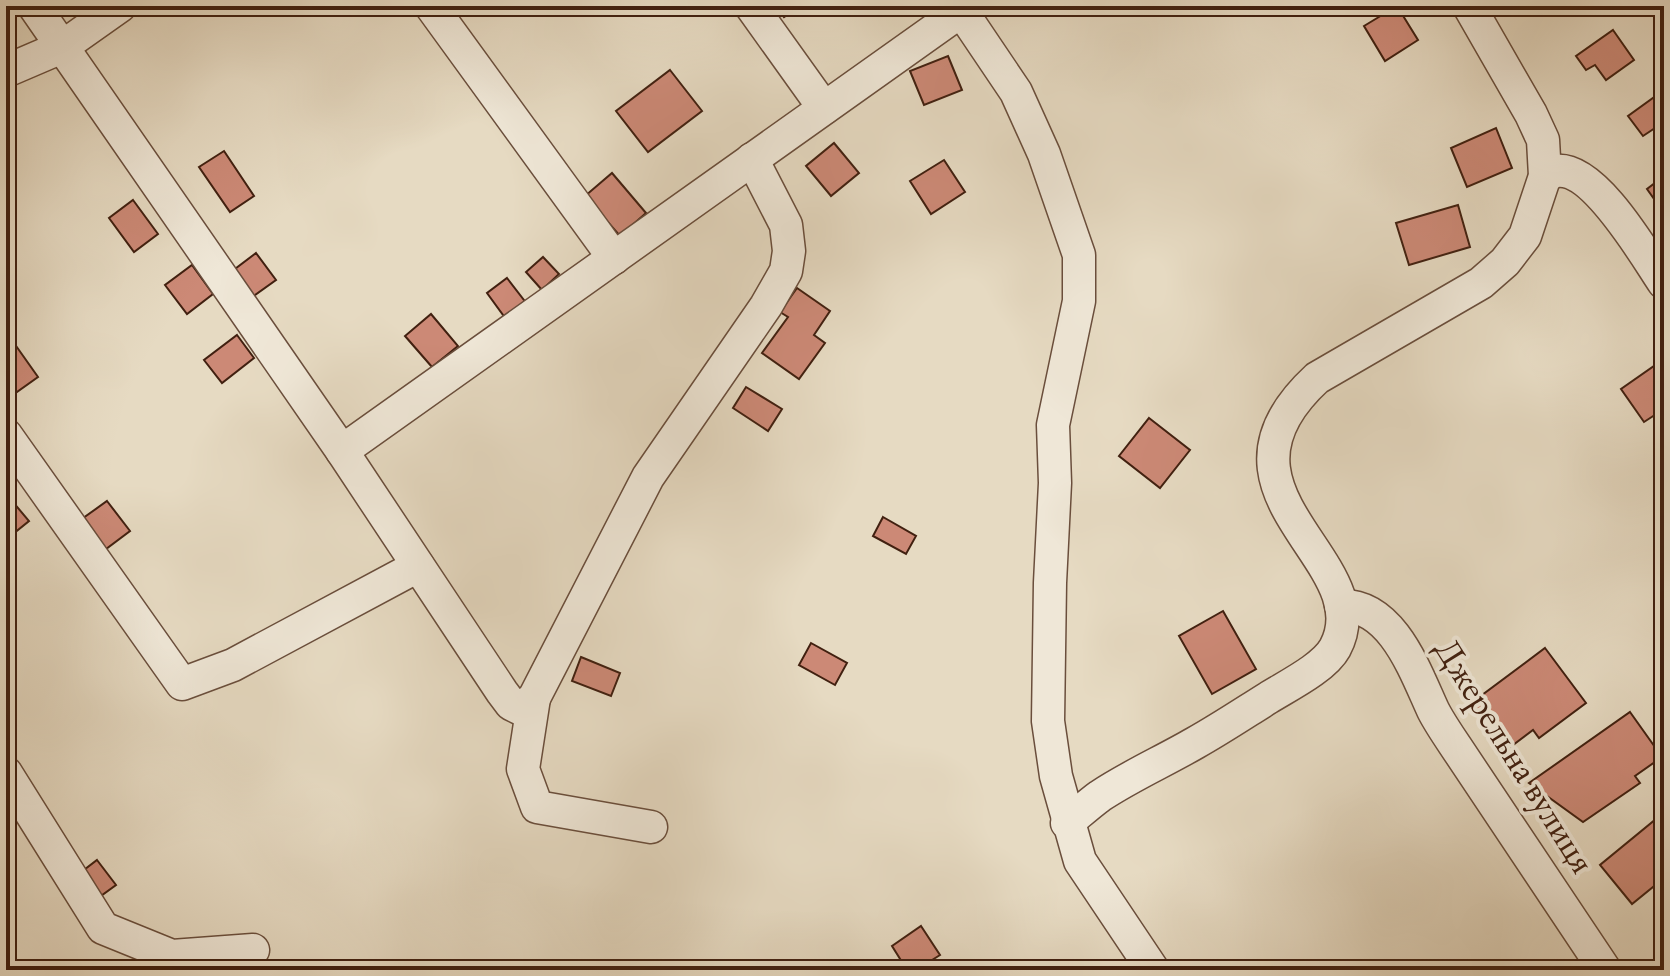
<svg xmlns="http://www.w3.org/2000/svg" width="1670" height="976" viewBox="0 0 1670 976" font-family="'EB Garamond',serif">
<rect width="100%" height="100%" fill="#e6dac2"/>
<filter id="stains"><feTurbulence type="fractalNoise" baseFrequency=".0025" numOctaves="4"/><feColorMatrix values="0 0 0 0 .2 0 0 0 0 .09 0 0 0 0 .02 0 0 0 .5 -.17"/></filter>
<radialGradient id="worn" r=".72"><stop offset=".6" stop-color="#630" stop-opacity="0"/><stop offset="1" stop-color="#630" stop-opacity=".3"/></radialGradient>
<!-- building -->
<g fill="#cc8976" stroke="#412010" stroke-width="2">
<path d="M776,6H800L784,17Z"/>
<path d="M1397,6L1418,40L1385,61L1364,26Z"/>
<path d="M1613,30L1634,60L1606,80L1595,65L1586,70L1576,56Z"/>
<path d="M948,56L962,90L924,105L910,71Z"/>
<path d="M670,70L702,111L648,152L616,111Z"/>
<path d="M1664,90V122L1643,136L1628,116Z"/>
<path d="M1496,128L1512,168L1467,187L1451,148Z"/>
<path d="M834,143L859,173L831,196L806,166Z"/>
<path d="M224,151L254,196L230,212L199,167Z"/>
<path d="M944,160L965,192L931,214L910,181Z"/>
<path d="M612,173L646,213L620,236L585,196Z"/>
<path d="M1664,176V213L1647,189Z"/>
<path d="M133,200L158,234L134,252L109,218Z"/>
<path d="M1458,205L1470,247L1409,265L1396,223Z"/>
<path d="M256,253L276,280L251,298L231,272Z"/>
<path d="M543,257L559,274L542,290L526,272Z"/>
<path d="M192,265L213,294L187,314L165,285Z"/>
<path d="M507,278L527,304L506,319L487,293Z"/>
<path d="M797,288L830,311L814,335L825,343L799,379L762,353L788,317L780,312Z"/>
<path d="M431,314L458,346L432,367L405,336Z"/>
<path d="M237,335L254,358L222,383L204,360Z"/>
<path d="M14,343L38,377L7,399L6,349Z"/>
<path d="M1664,359V409L1644,422L1621,389Z"/>
<path d="M746,387L782,409L768,431L733,408Z"/>
<path d="M1149,418L1190,450L1160,488L1119,456Z"/>
<path d="M7,495L29,521L8,538L6,535Z"/>
<path d="M107,501L130,531L102,552L79,521Z"/>
<path d="M883,517L916,536L906,554L873,536Z"/>
<path d="M1223,611L1256,669L1212,694L1179,636Z"/>
<path d="M811,643L847,663L835,685L799,665Z"/>
<path d="M1545,648L1586,703L1539,738L1533,730L1505,751L1470,704Z"/>
<path d="M581,657L620,673L611,696L572,681Z"/>
<path d="M1630,712L1662,757L1635,776L1640,783L1583,822L1529,783Z"/>
<path d="M1656,819L1664,829V878L1632,904L1600,865Z"/>
<path d="M97,860L116,885L98,898L80,873Z"/>
<path d="M921,926L940,955L916,970H907L892,946Z"/>
</g>
<g fill="none" stroke-linecap="round" stroke-linejoin="round">
<defs>
<g id="street">
<path d="M34,6L342,451L502,692L511,704L521,709L534,698L648,477L766,306L786,271L789,251L786,225L752,159"/>
<path d="M431,6L614,258"/>
<path d="M751,6L824,108"/>
<path d="M958,6L1016,92L1044,154L1079,255V301L1053,425L1055,483L1050,583L1048,721L1056,776L1080,861L1153,970"/>
<path d="M6,71L62,47L120,6"/>
<path d="M1545,176C1549,175 1553,171 1557,171C1595,167 1645,255 1664,283"/>
<path d="M6,435L182,684L233,665L418,566"/>
<path d="M342,451L961,11"/>
<path d="M1341,606C1392,604 1415,671 1433,710C1439,722 1448,735 1456,747L1605,970"/>
<path d="M534,698L523,769L537,807L651,827"/>
<path d="M6,773L103,928L172,956L253,950"/>
<path d="M1067,823C1078,814 1089,804 1100,796C1130,776 1164,761 1195,743C1220,729 1244,713 1268,698C1287,686 1324,668 1335,648C1382,560 1191,494 1317,378L1481,283L1505,262L1525,236L1545,176L1543,140L1531,114L1469,6"/>
</g>
</defs>
<!-- street casing -->
<use href="#street" stroke="#6a4e3c" stroke-width="35"/>
<!-- street -->
<use href="#street" stroke="#efe7d7" stroke-width="32"/>
</g>
<g text-anchor="middle" stroke-width="8" stroke-linejoin="round" paint-order="stroke">
<!-- street labels -->
<g font-size="36" fill="#412010" stroke="#efe7d7">
<text transform="translate(1516 755) rotate(58)" y="13">Джерельна вулиця</text>
</g>
</g>
<!-- margin -->
<rect width="1670" height="976" fill="none" stroke="#e6dac2" stroke-width="32"/>
<rect x="8" y="8" width="1654" height="960" fill="none" stroke="#412010" stroke-width="4"/>
<rect x="16" y="16" width="1638" height="944" fill="none" stroke="#412010" stroke-width="2"/>
<rect width="100%" height="100%" filter="url(#stains)"/>
<rect width="100%" height="100%" fill="url(#worn)"/>
</svg>
